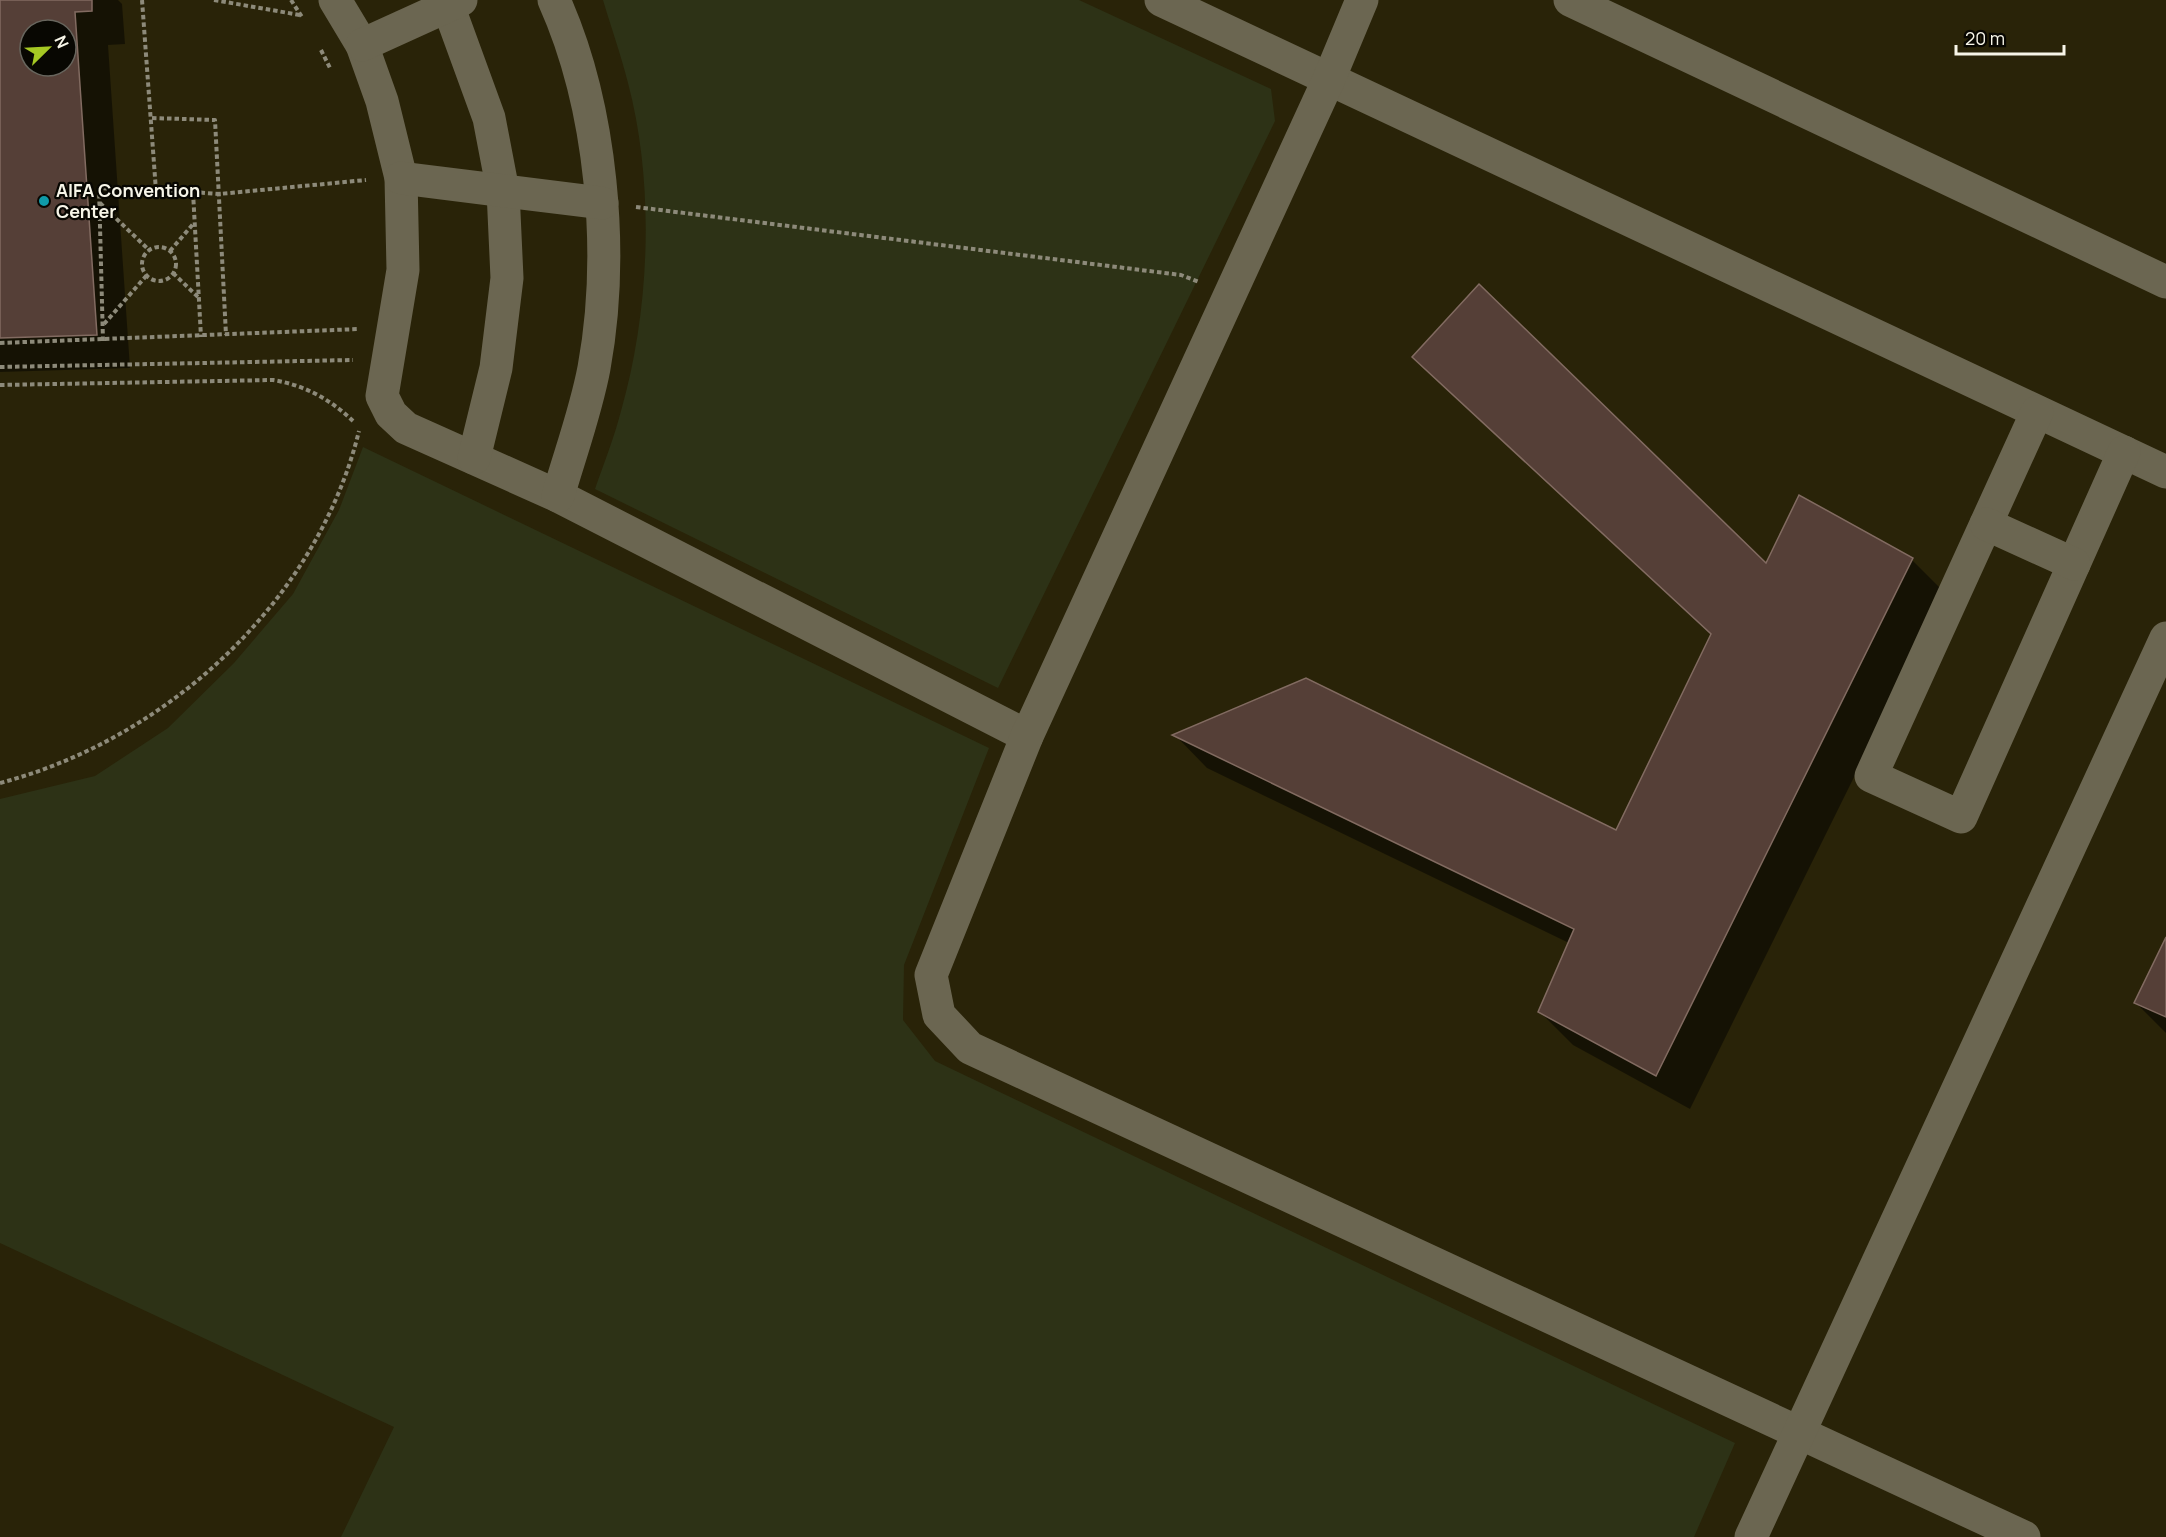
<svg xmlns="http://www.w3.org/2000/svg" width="2166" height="1537" viewBox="0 0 2166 1537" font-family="Manrope,sans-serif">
<rect width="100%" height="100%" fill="#211c09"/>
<!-- built -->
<path fill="#292308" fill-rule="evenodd" d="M0,0H2166V1537H0ZM30,30H66V66H30Z"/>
<!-- green -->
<g fill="#2d3216">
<path d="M603,0H1079L1271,89L1275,121L998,688L595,489C604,463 614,438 621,411C650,310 655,185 628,83C621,55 611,27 603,0Z"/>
<path d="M363,447L989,748L904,965L903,1020L935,1061L1735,1443L1694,1537H341L394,1427L0,1243V799L95,776L168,728L234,663L293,594L339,510Z"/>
</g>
<!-- shadow -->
<g fill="#0007" fill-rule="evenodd">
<path d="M0,0H118L122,4L125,44L108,45L130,368L0,372ZM30,30H66V66H30Z"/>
<path d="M1414,357L1766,566L1912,560L1945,593L1690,1109L1573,1045L1540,1012L1569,943L1207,768L1175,735L1617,832L1712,636Z"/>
<path d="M2166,941V1033L2136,1003Z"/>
</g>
<!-- building -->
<g fill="#553f37" stroke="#826b61" stroke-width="1.5" fill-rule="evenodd">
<path d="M0,0H92V11L75,12L97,335L0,338ZM30,30H66V66H30Z"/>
<path d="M1479,284L1766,563L1799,495L1913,558L1656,1076L1538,1012L1574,929L1172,735L1306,678L1616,830L1711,634L1412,357Z"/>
<path d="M2166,937V1017L2134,1003Z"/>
</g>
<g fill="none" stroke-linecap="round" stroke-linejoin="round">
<!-- path -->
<g stroke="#8d8a7a" stroke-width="4" stroke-dasharray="4.5 3" stroke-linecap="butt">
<path d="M142,0L156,191"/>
<path d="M214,0L300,15"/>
<path d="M291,0L302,17"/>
<path d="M321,50L331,70"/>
<path d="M152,118L215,120L226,335"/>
<path d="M193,192L219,194L366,180"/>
<path d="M100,203L149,250"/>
<path d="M636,207L1181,275L1199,282"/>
<circle cx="159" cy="264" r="17"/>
<path d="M170,251L194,223"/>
<path d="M173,273L199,298"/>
<path d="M104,324L147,275"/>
<path d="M103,341L99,188L193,192L201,337"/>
<path d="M0,343L359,329"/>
<path d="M0,367L353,360"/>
<path d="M0,385L273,380C304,385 330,399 353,421"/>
<path d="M0,783C167,739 317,602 359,431"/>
</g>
<!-- minor -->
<g stroke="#6b6651" stroke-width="33">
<path d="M335,0L362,45L382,101L401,178L403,270L382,396L391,414L406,428L558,496L1027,736"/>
<path d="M446,0L489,118L503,191L507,278L496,368L474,458"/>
<path d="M554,0C602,107 615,253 594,368C586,411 570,454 558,496"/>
<path d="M1161,0L2166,472"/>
<path d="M1362,0L1329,79L1027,736L931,975L939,1015L970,1048L2024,1537"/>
<path d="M1570,0L2166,282"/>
<path d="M362,45L461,0"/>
<path d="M401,178L602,203"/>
<path d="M2037,412L1871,776L1961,817L2124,452"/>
<path d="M1986,524L2074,564"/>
<path d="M1751,1537L2166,638"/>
</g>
</g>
<!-- markers -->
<circle fill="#0f9aa8" stroke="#080702" stroke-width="2" cx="44" cy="201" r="6"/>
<g text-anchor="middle" stroke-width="4.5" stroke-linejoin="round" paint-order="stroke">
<!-- poi labels -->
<g font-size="18" font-weight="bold" fill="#f7f5e8" stroke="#080702" text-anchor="start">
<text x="56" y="197">AIFA Convention<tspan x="56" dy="21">Center</tspan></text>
</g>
</g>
<!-- north arrow -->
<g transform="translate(48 48) rotate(66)"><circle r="28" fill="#080702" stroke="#68665e" stroke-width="1.5"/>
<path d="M0-4.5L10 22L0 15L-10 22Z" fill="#a5c823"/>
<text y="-9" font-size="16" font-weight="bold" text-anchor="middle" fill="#f7f5e8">N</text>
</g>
<!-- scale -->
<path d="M1956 45v9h108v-9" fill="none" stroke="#f7f5e8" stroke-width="3"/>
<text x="1965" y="45" font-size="18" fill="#f7f5e8" stroke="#080702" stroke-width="4.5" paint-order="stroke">20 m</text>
</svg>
